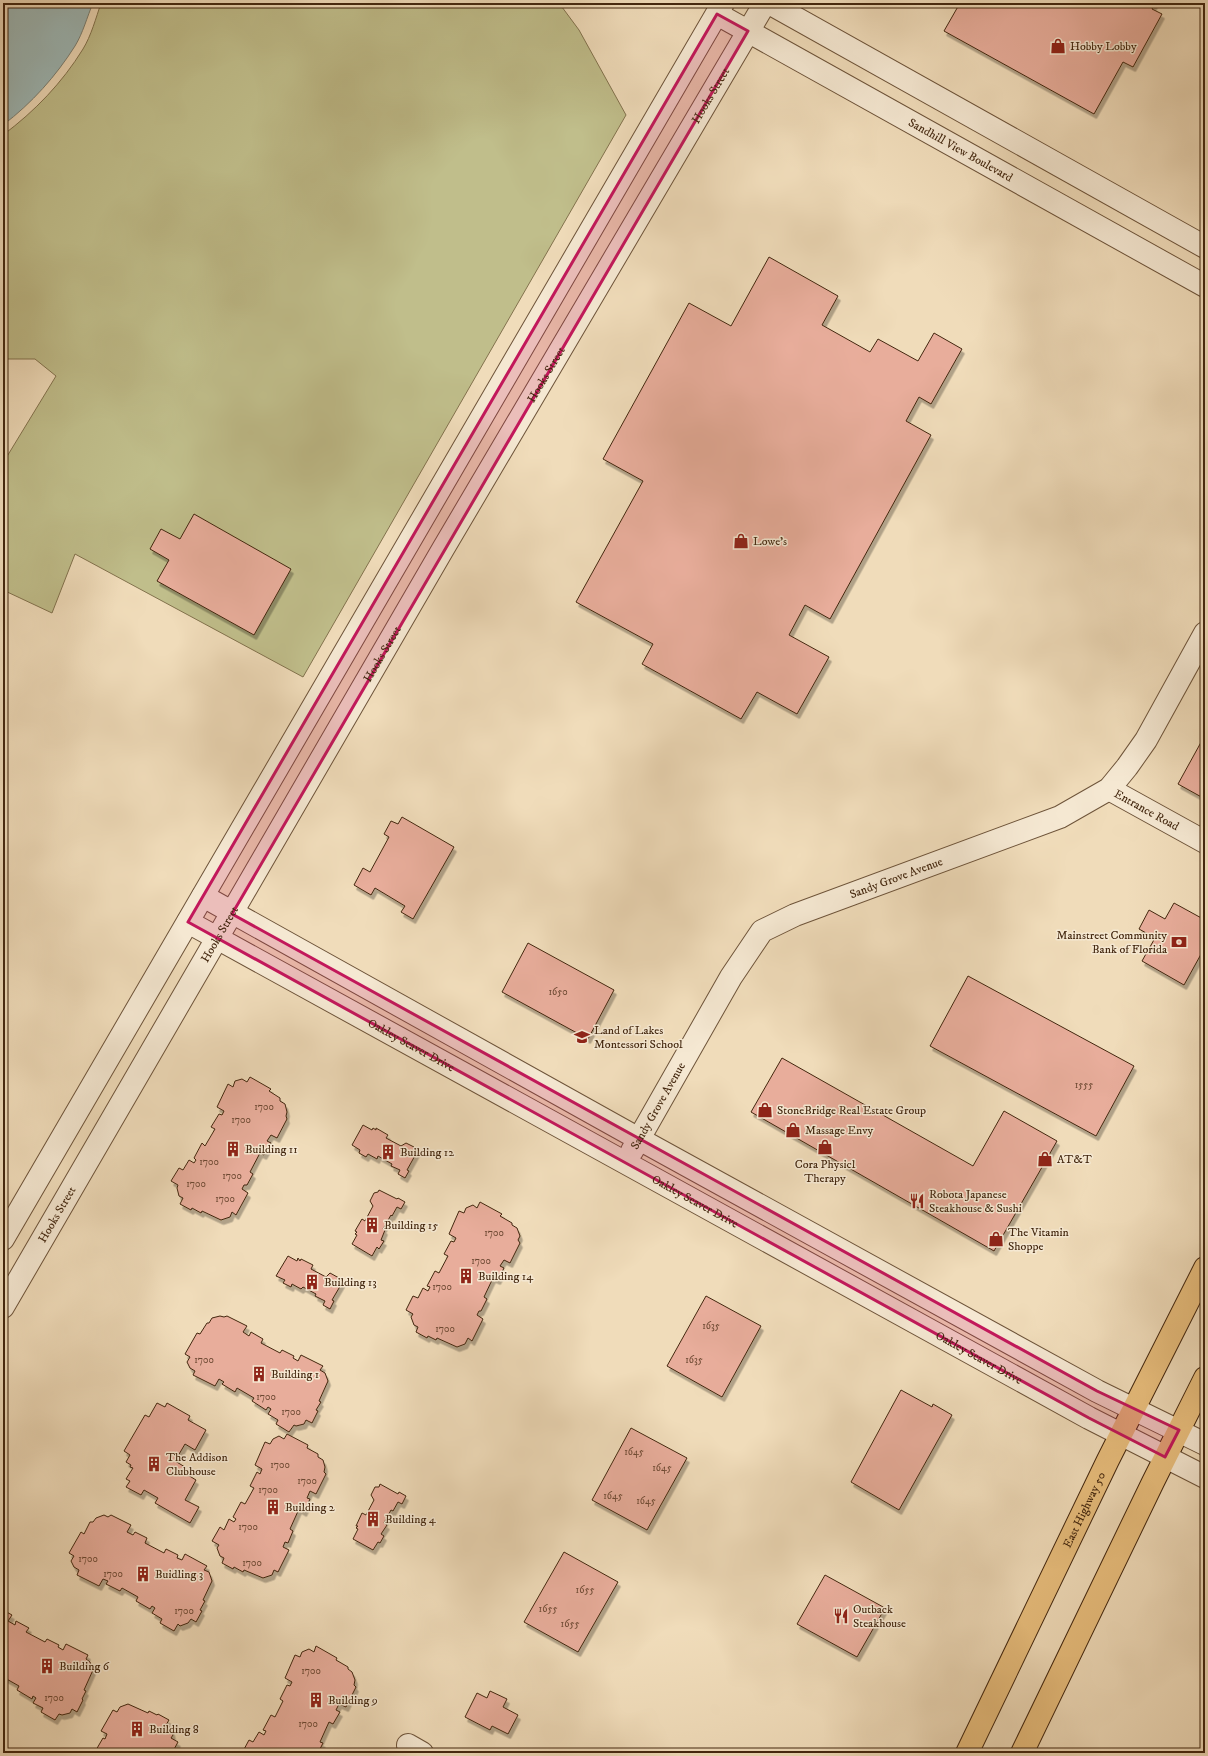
<svg xmlns="http://www.w3.org/2000/svg" width="1208" height="1756" viewBox="0 0 1208 1756" font-family="'IM FELL DW Pica',serif">
<defs>
<filter id="shadow"><feDropShadow dx="2.5" dy="4.5" stdDeviation="0" flood-color="#0004"/></filter>
</defs>
<rect width="100%" height="100%" fill="#f0dcba"/>
<filter id="stains"><feTurbulence type="fractalNoise" baseFrequency=".005" numOctaves="4"/><feColorMatrix values="0 0 0 0 .2 0 0 0 0 .09 0 0 0 0 .02 0 0 0 .5 -.17"/></filter>
<radialGradient id="worn" r=".72"><stop offset=".6" stop-color="#630" stop-opacity="0"/><stop offset="1" stop-color="#630" stop-opacity=".3"/></radialGradient>
<!-- green -->
<path fill="#c0be8b" stroke="#82724d" d="M101,3H559L579,30L626,115L303,677L75,554L52,613L3,590V463L56,376L35,359H3V135C35,111 62,83 83,49C91,36 96,18 101,3Z"/>
<!-- water -->
<path fill="#9db9b8" stroke="#797f74" d="M3,3H93C87,17 83,33 75,46C56,76 32,103 3,125Z"/>
<!-- building -->
<g fill="#e8ad9b" stroke="#43270f" filter="url(#shadow)">
<path d="M960,3H1155L1152,9L1162,14L1133,67L1123,62L1094,114L944,31Z"/>
<path d="M769,257L838,296L822,325L870,352L878,339L918,361L934,333L962,349L931,404L919,397L906,421L931,435L830,619L805,605L789,635L829,657L797,714L757,692L741,719L642,664L653,644L576,602L643,481L603,459L689,303L731,326Z"/>
<path d="M194,514L291,569L254,635L157,581L169,560L150,549L161,529L180,539Z"/>
<path d="M1205,735V799L1178,784Z"/>
<path d="M402,817L454,847L413,919L401,912L405,906L375,888L371,895L354,885L363,868L370,872L389,837L384,834L391,821L398,824Z"/>
<path d="M1174,903L1205,920V947L1184,985L1142,961L1155,938L1139,929L1149,910L1165,919Z"/>
<path d="M528,943L614,990L588,1039L502,992Z"/>
<path d="M968,976L1134,1066L1096,1136L930,1046Z"/>
<path d="M782,1058L973,1166L1004,1111L1057,1141L994,1251L751,1112Z"/>
<path d="M250,1077L271,1089L269,1091L280,1098V1101L285,1104L287,1112L286,1116L287,1119L277,1138L271,1135L267,1141L271,1143L264,1155L260,1153L250,1172L253,1174L247,1185H244L242,1189L248,1193L236,1215L232,1212L230,1217L221,1220L202,1211L201,1213L192,1208L191,1210L180,1204L183,1198L179,1196L177,1188L178,1185L171,1181L179,1168L183,1170L189,1160L194,1163L196,1160L194,1158L202,1143L205,1146L215,1129L211,1127L219,1114L222,1115L224,1111L217,1107L228,1084L233,1087L235,1081L242,1079L247,1082Z"/>
<path d="M363,1125L372,1130L373,1128L376,1130V1128L388,1135L386,1138L401,1146L406,1143L414,1147L415,1151L417,1152L407,1170L409,1171L405,1178L398,1174L400,1170L391,1166L392,1164L378,1156L377,1159L368,1154L366,1157L359,1153L360,1150L352,1145Z"/>
<path d="M379,1190L397,1199L398,1198L405,1202L401,1209L397,1207L392,1216L391,1215L383,1229L385,1230L381,1240L384,1241L379,1249L377,1247L372,1256L352,1244L357,1235L355,1234L357,1232L355,1231L362,1219L365,1221L373,1206L370,1201L374,1193L378,1192Z"/>
<path d="M480,1202L502,1214L500,1216L512,1223V1225L517,1228L520,1236L518,1240L520,1243L510,1263L504,1260L500,1266L504,1268L498,1280L493,1278L484,1297L487,1299L481,1311H479L477,1315L483,1319L472,1341L468,1338L465,1344L457,1347L437,1338L436,1340L428,1336L427,1338L416,1332L418,1327L414,1325L411,1317L413,1314L406,1310L413,1296L418,1298L423,1288L428,1291L430,1287L427,1286L435,1271L439,1273L448,1256L444,1254L451,1241L454,1242L456,1238L449,1234L459,1211L464,1213L466,1208L473,1205L477,1208Z"/>
<path d="M288,1256L297,1261L298,1258L300,1261L301,1259L313,1265L311,1269L326,1277L330,1273L339,1278V1282L342,1283L332,1300L334,1301L330,1309L323,1305L325,1301L315,1296L316,1294L303,1287L301,1289L292,1284L291,1287L283,1283L285,1280L276,1276Z"/>
<path d="M706,1296L761,1326L722,1397L667,1366Z"/>
<path d="M220,1316L224,1317L227,1316L247,1326L243,1332L249,1336L251,1332L263,1339L261,1343L280,1353L282,1350L294,1356L293,1358L298,1361L301,1355L323,1366L320,1370L325,1373L328,1381L319,1401L321,1402L316,1410L318,1411L312,1423L306,1420L304,1424L296,1426L294,1425L289,1432L276,1424L278,1420L268,1414L271,1409L268,1407L266,1410L252,1401L254,1398L237,1388L235,1392L222,1384L224,1382L219,1379L215,1386L193,1375L195,1371L190,1368L187,1362L190,1357L185,1354L197,1333L200,1334L207,1323H209L212,1318Z"/>
<path d="M901,1390L932,1407L933,1404L952,1415L899,1510L851,1482Z"/>
<path d="M157,1403L165,1407L167,1403L190,1416L188,1420L206,1430L195,1450L185,1444L175,1461L185,1467L183,1472L196,1480L185,1500L199,1507L190,1523L155,1503L158,1498L144,1490L141,1495L126,1487L130,1481L126,1479L133,1468L130,1467L131,1465L126,1462L130,1455L124,1451L145,1415L149,1417Z"/>
<path d="M631,1428L687,1458L647,1530L592,1500Z"/>
<path d="M287,1434L308,1445L307,1448L318,1454V1457L323,1460L325,1467L324,1472L326,1474L316,1494L310,1491L307,1498L310,1499L304,1512L299,1509L290,1529L293,1531L288,1543L285,1542L283,1547L289,1550L278,1572L274,1570L272,1575L263,1578L244,1570L243,1572L234,1567L233,1569L222,1563L224,1558L220,1556L217,1548L219,1545L212,1541L220,1527L224,1530L229,1519L234,1522L236,1519L233,1517L241,1502L245,1504L254,1488L250,1486L257,1472L260,1474L262,1469L255,1465L265,1442L270,1444L273,1439L279,1436L284,1439Z"/>
<path d="M380,1484L398,1494L399,1492L406,1496L402,1504L398,1502L393,1511L391,1510L384,1523L387,1525L381,1534L384,1536L380,1543L378,1542L373,1550L353,1539L358,1529L356,1528L358,1526H356L362,1513L366,1515L374,1500L371,1495L375,1487H379Z"/>
<path d="M104,1515L108,1517L111,1515L131,1525L127,1532L133,1535L135,1532L147,1538L145,1543L164,1553L166,1549L178,1555L177,1558L182,1560L185,1554L207,1566L204,1570L209,1572L212,1581L203,1600L205,1601L200,1610L202,1611L196,1622L191,1619L188,1623L180,1626L178,1624L174,1631L160,1623L162,1619L152,1613L155,1608L152,1606L150,1609L136,1601L138,1597L122,1588L120,1591L106,1584L108,1581L103,1579L99,1586L77,1575L79,1570L74,1567L71,1561L74,1556L69,1553L81,1532L84,1534L90,1522H93L96,1518Z"/>
<path d="M564,1552L618,1582L578,1652L524,1622Z"/>
<path d="M825,1575L885,1608L857,1657L797,1624Z"/>
<path d="M3,1610L12,1615L8,1621L15,1625L16,1621L29,1628L26,1632L45,1642L47,1639L59,1645L58,1647L63,1650L66,1644L88,1655L86,1659L90,1662L93,1670L84,1690L86,1691L82,1699L83,1700L77,1712L72,1709L70,1713L62,1715L59,1714L55,1720L41,1712L43,1708L33,1703L36,1698L33,1696L32,1699L17,1690L19,1686L3,1677Z"/>
<path d="M316,1646L337,1658L336,1660L348,1667V1669L352,1672L355,1680L354,1685L356,1687L346,1707L339,1704L336,1710L340,1712L333,1724L329,1722L320,1742L323,1743L318,1753H242L249,1740L253,1742L259,1732L264,1735L266,1731L263,1730L271,1715L275,1717L283,1701L280,1699L287,1685L290,1686L292,1682L285,1678L295,1655L300,1657L302,1652L309,1649L314,1652Z"/>
<path d="M490,1691L507,1699L503,1707L518,1715L508,1734L492,1726L490,1730L465,1717L477,1693L487,1698Z"/>
<path d="M128,1704L148,1713L149,1711L157,1715L158,1714L169,1720L166,1725L171,1728L173,1735L171,1738L178,1742L172,1753H99L96,1750L103,1738L105,1739L107,1734L101,1731L113,1710L117,1712L120,1707Z"/>
</g>
<g fill="none" stroke-linecap="round" stroke-linejoin="round">
<defs>
<g id="minor">
<path d="M769,3L1205,247"/>
<path id="s1" d="M717,14L1205,286"/>
<path id="s2" d="M1109,789L1205,842"/>
<path d="M203,896L639,1139L1097,1391L1205,1444"/>
<path id="s3" d="M188,922L1089,1418L1205,1477"/>
<path id="s4" d="M632,1151L731,977L762,931L795,915L1060,817L1109,789L1127,767L1146,740L1205,633"/>
<path d="M3,1239L723,3"/>
<path id="s5" d="M3,1307L443,549L765,3"/>
<path d="M408,1745L422,1753"/>
</g>
<g id="highway">
<path id="s6" d="M967,1753L1108,1460L1205,1268"/>
<path d="M1022,1753L1153,1482L1205,1378"/>
</g>
</defs>
<!-- minor casing -->
<use href="#minor" stroke="#6e543a" stroke-width="24"/>
<!-- highway casing -->
<use href="#highway" stroke="#43270f" stroke-width="24"/>
<!-- minor -->
<use href="#minor" stroke="#f5e8d2" stroke-width="22"/>
<!-- highway -->
<use href="#highway" stroke="#e8be7d" stroke-width="22"/>
</g>
<!-- marked area -->
<path fill="#c2185b" fill-opacity="0.2" stroke="#c2185b" stroke-width="3" stroke-linejoin="round" d="M717,14L748,31L232,914L1097,1391L1179,1430L1165,1457L1089,1418L188,922Z"/>
<!-- icons -->
<defs>
<symbol id="shop-bare" viewBox="-9 -9 18 18"><path d="M-5-2.5h2.3a2.7 3.5 0 0 1 5.4 0H5L5.5 6h-11ZM-1.5-2.5h3a1.5 2.3 0 0 0-3 0Z" fill="#8f2418" stroke="#f5e8d2" stroke-width="2.5" paint-order="stroke"/></symbol>
<symbol id="bank-bare" viewBox="-9 -9 18 18"><path d="M-6-4H6V4H-6ZM0-2.3a2.3 2.3 0 1 0 0 4.6a2.3 2.3 0 1 0 0-4.6Z" fill="#8f2418" stroke="#f5e8d2" stroke-width="2.5" paint-order="stroke"/></symbol>
<symbol id="school-bare" viewBox="-9 -9 18 18"><path d="M0-5L7-2L0 1L-7-2ZM-4 1L0 2.5L4 1V4Q0 6-4 4Z" fill="#8f2418" stroke="#f5e8d2" stroke-width="2.5" paint-order="stroke"/></symbol>
<symbol id="building-bare" viewBox="-9 -9 18 18"><path d="M-4-6H4V6H1V3H-1V6H-4ZM-2.5-4.3h1.7v1.8h-1.7ZM.8-4.3h1.7v1.8H.8ZM-2.5-1h1.7V.8h-1.7ZM.8-1h1.7V.8H.8Z" fill="#8f2418" stroke="#f5e8d2" stroke-width="2.5" paint-order="stroke"/></symbol>
<symbol id="restaurant-bare" viewBox="-9 -9 18 18"><path d="M-5-6h1v4h1v-4h1v4h1v-4h1v5L-1.5 .5V6h-2V.5L-5-1ZM5-6V6H3V1.5H1.5Q1.5-4 5-6Z" fill="#8f2418" stroke="#f5e8d2" stroke-width="2.5" paint-order="stroke"/></symbol>
</defs>
<g fill-rule="evenodd">
<use href="#shop-bare" x="1047" y="35" width="22" height="22"/>
<use href="#shop-bare" x="730" y="530" width="22" height="22"/>
<use href="#bank-bare" x="1168" y="931" width="22" height="22"/>
<use href="#school-bare" x="571" y="1026" width="22" height="22"/>
<use href="#shop-bare" x="754" y="1099" width="22" height="22"/>
<use href="#shop-bare" x="782" y="1119" width="22" height="22"/>
<use href="#shop-bare" x="814" y="1136" width="22" height="22"/>
<use href="#building-bare" x="222" y="1138" width="22" height="22"/>
<use href="#building-bare" x="377" y="1141" width="22" height="22"/>
<use href="#shop-bare" x="1034" y="1148" width="22" height="22"/>
<use href="#restaurant-bare" x="906" y="1190" width="22" height="22"/>
<use href="#building-bare" x="361" y="1214" width="22" height="22"/>
<use href="#shop-bare" x="985" y="1228" width="22" height="22"/>
<use href="#building-bare" x="455" y="1265" width="22" height="22"/>
<use href="#building-bare" x="301" y="1271" width="22" height="22"/>
<use href="#building-bare" x="248" y="1363" width="22" height="22"/>
<use href="#building-bare" x="143" y="1453" width="22" height="22"/>
<use href="#building-bare" x="262" y="1496" width="22" height="22"/>
<use href="#building-bare" x="362" y="1508" width="22" height="22"/>
<use href="#building-bare" x="132" y="1563" width="22" height="22"/>
<use href="#restaurant-bare" x="830" y="1605" width="22" height="22"/>
<use href="#building-bare" x="36" y="1655" width="22" height="22"/>
<use href="#building-bare" x="305" y="1689" width="22" height="22"/>
<use href="#building-bare" x="126" y="1718" width="22" height="22"/>
</g>
<g text-anchor="middle" stroke-width="3" stroke-linejoin="round" paint-order="stroke">
<!-- number labels -->
<g font-size="10" fill="#6c4832">
<text x="558" y="995">1650</text>
<text x="1084" y="1088">1555</text>
<text x="264" y="1110">1700</text>
<text x="241" y="1123">1700</text>
<text x="209" y="1165">1700</text>
<text x="232" y="1179">1700</text>
<text x="196" y="1187">1700</text>
<text x="225" y="1202">1700</text>
<text x="494" y="1236">1700</text>
<text x="481" y="1264">1700</text>
<text x="442" y="1290">1700</text>
<text x="711" y="1329">1635</text>
<text x="445" y="1332">1700</text>
<text x="204" y="1363">1700</text>
<text x="694" y="1363">1635</text>
<text x="266" y="1400">1700</text>
<text x="291" y="1415">1700</text>
<text x="634" y="1455">1645</text>
<text x="280" y="1468">1700</text>
<text x="662" y="1471">1645</text>
<text x="307" y="1484">1700</text>
<text x="268" y="1493">1700</text>
<text x="613" y="1499">1645</text>
<text x="646" y="1504">1645</text>
<text x="248" y="1530">1700</text>
<text x="88" y="1562">1700</text>
<text x="252" y="1566">1700</text>
<text x="113" y="1577">1700</text>
<text x="585" y="1593">1655</text>
<text x="548" y="1612">1655</text>
<text x="184" y="1614">1700</text>
<text x="570" y="1627">1655</text>
<text x="311" y="1674">1700</text>
<text x="54" y="1701">1700</text>
<text x="308" y="1727">1700</text>
</g>
<!-- poi labels -->
<g font-size="12" fill="#43270f" stroke="#f5e8d2" text-anchor="start">
<text x="1070" y="50">Hobby Lobby</text>
<text x="753" y="545">Lowe's</text>
<text x="1167" y="939" text-anchor="end">Mainstreet Community<tspan x="1167" dy="14">Bank of Florida</tspan></text>
<text x="594" y="1034">Land of Lakes<tspan x="594" dy="14">Montessori School</tspan></text>
<text x="777" y="1114">StoneBridge Real Estate Group</text>
<text x="805" y="1134">Massage Envy</text>
<text x="245" y="1153">Building 11</text>
<text x="400" y="1156">Building 12</text>
<text x="1057" y="1163">AT&amp;T</text>
<text x="825" y="1168" text-anchor="middle">Cora Physicl<tspan x="825" dy="14">Therapy</tspan></text>
<text x="929" y="1198">Robota Japanese<tspan x="929" dy="14">Steakhouse &amp; Sushi</tspan></text>
<text x="384" y="1229">Building 15</text>
<text x="1008" y="1236">The Vitamin<tspan x="1008" dy="14">Shoppe</tspan></text>
<text x="478" y="1280">Building 14</text>
<text x="324" y="1286">Building 13</text>
<text x="271" y="1378">Building 1</text>
<text x="166" y="1461">The Addison<tspan x="166" dy="14">Clubhouse</tspan></text>
<text x="285" y="1511">Building 2</text>
<text x="385" y="1523">Building 4</text>
<text x="155" y="1578">Buidling 3</text>
<text x="853" y="1613">Outback<tspan x="853" dy="14">Steakhouse</tspan></text>
<text x="59" y="1670">Building 6</text>
<text x="328" y="1704">Building 9</text>
<text x="149" y="1733">Building 8</text>
</g>
<!-- street labels -->
<g font-size="12" fill="#43270f" stroke="#f5e8d2">
<text dy="4" stroke="none"><textPath href="#s5" startOffset="1403">Hooks Street</textPath></text>
<text dy="4" stroke="none"><textPath href="#s1" startOffset="279">Sandhill View Boulevard</textPath></text>
<text dy="4" stroke="none"><textPath href="#s5" startOffset="1079">Hooks Street</textPath></text>
<text dy="4" stroke="none"><textPath href="#s5" startOffset="755">Hooks Street</textPath></text>
<text dy="4" stroke="none"><textPath href="#s2" startOffset="43">Entrance Road</textPath></text>
<text dy="4" stroke="none"><textPath href="#s4" startOffset="400">Sandy Grove Avenue</textPath></text>
<text dy="4" stroke="none"><textPath href="#s5" startOffset="431">Hooks Street</textPath></text>
<text dy="4" stroke="none"><textPath href="#s3" startOffset="255">Oakley Seaver Drive</textPath></text>
<text dy="4" stroke="none"><textPath href="#s4" startOffset="52">Sandy Grove Avenue</textPath></text>
<text dy="4" stroke="none"><textPath href="#s3" startOffset="579">Oakley Seaver Drive</textPath></text>
<text dy="4" stroke="none"><textPath href="#s5" startOffset="107">Hooks Street</textPath></text>
<text dy="4" stroke="none"><textPath href="#s3" startOffset="903">Oakley Seaver Drive</textPath></text>
<text dy="4" stroke="none"><textPath href="#s6" startOffset="270">East Highway 50</textPath></text>
</g>
</g>
<!-- margin -->
<rect width="1208" height="1756" fill="none" stroke="#f0dcba" stroke-width="16"/>
<rect x="4" y="4" width="1200" height="1748" fill="none" stroke="#43270f" stroke-width="2"/>
<rect x="8" y="8" width="1192" height="1740" fill="none" stroke="#43270f"/>
<rect width="100%" height="100%" filter="url(#stains)"/>
<rect width="100%" height="100%" fill="url(#worn)"/>
</svg>
